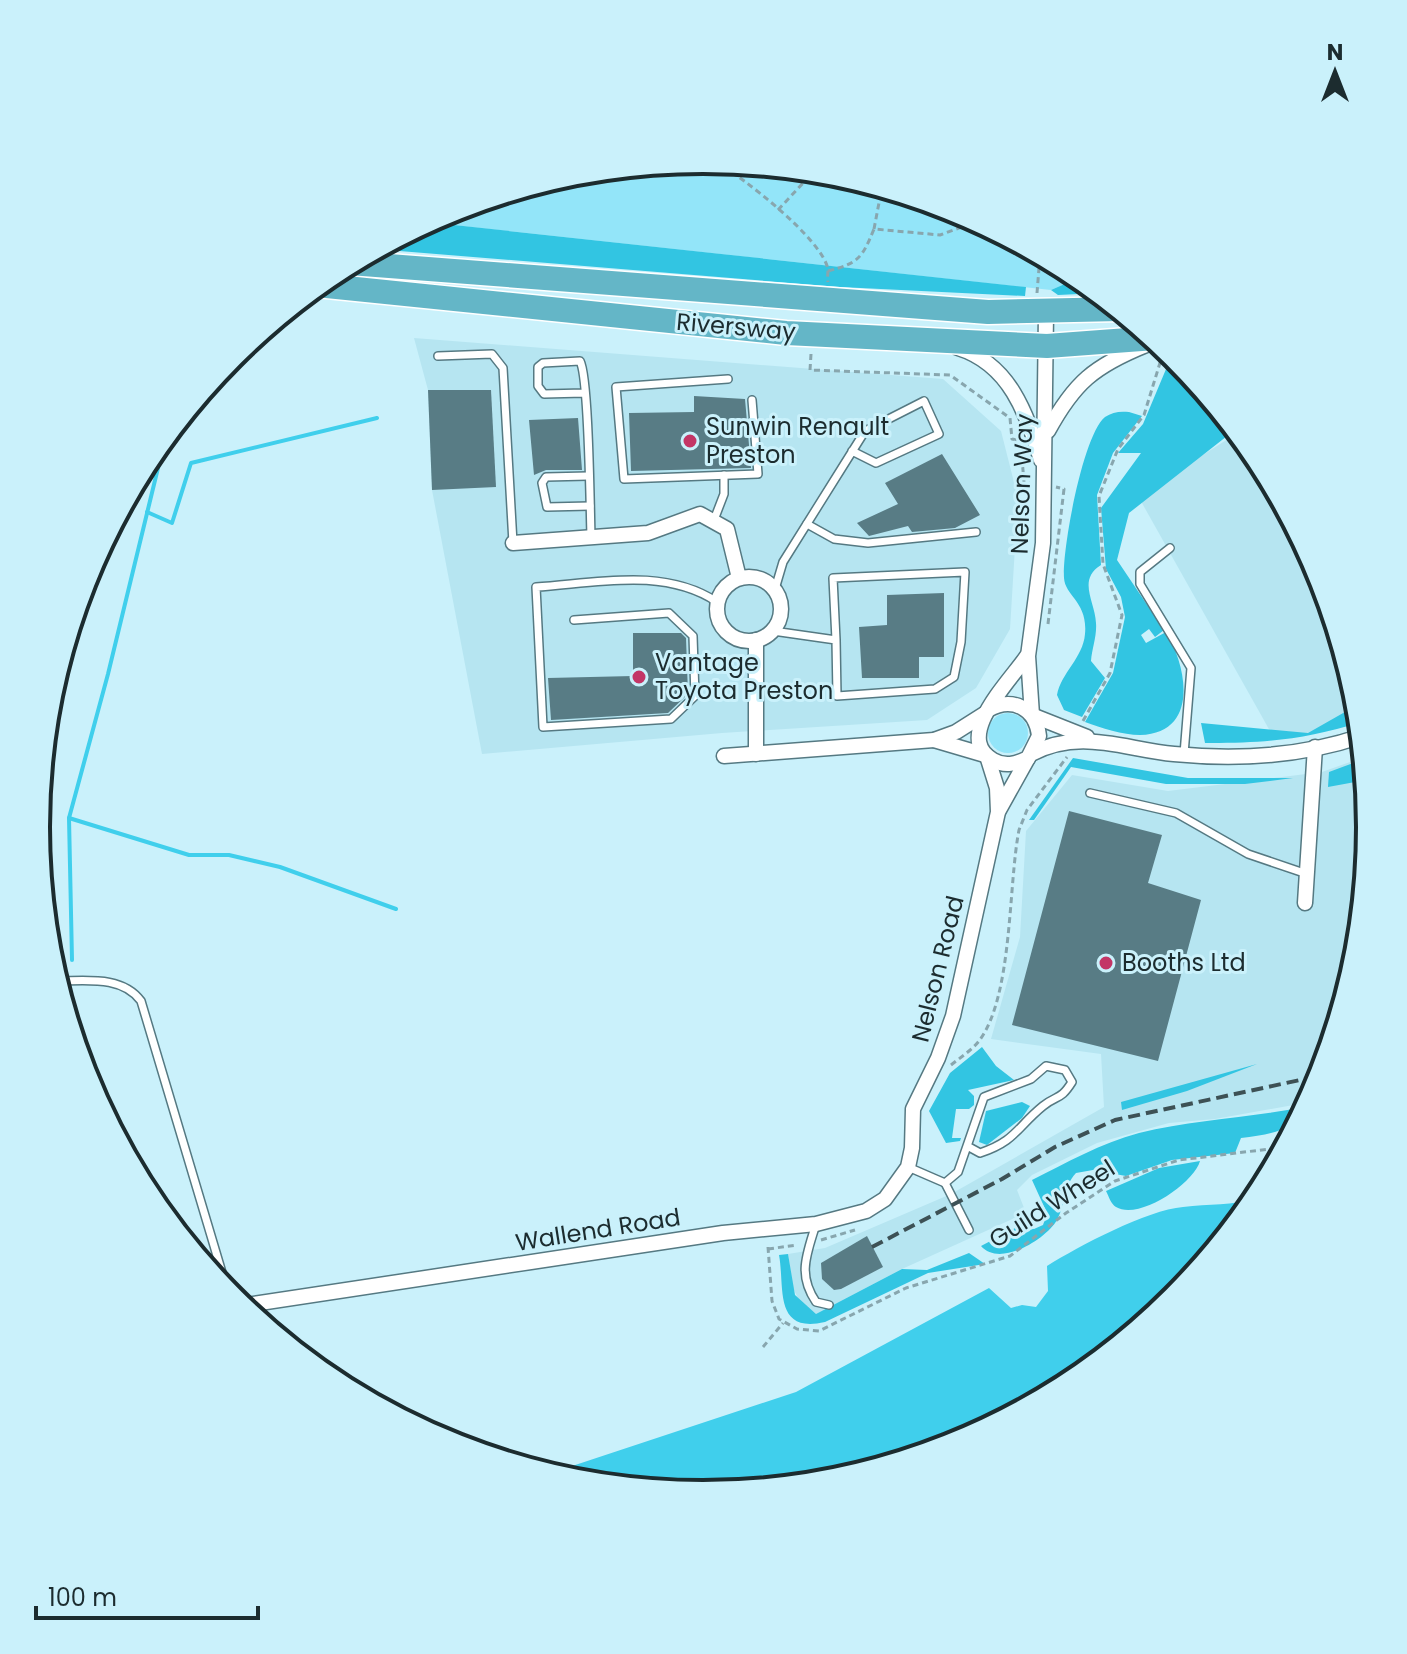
<svg xmlns="http://www.w3.org/2000/svg" width="1407" height="1654" viewBox="0 0 1407 1654" font-family="Poppins,sans-serif">
<rect width="100%" height="100%" fill="#caf1fb"/>
<!-- built -->
<g fill="#b6e5f1">
<path d="M414,338L943,379L1001,431L1018,498L1010,629L976,688L927,720L722,733L482,754L432,490L428,390Z"/>
<path d="M1239,432L1259,457L1320,572L1358,697L1360,715L1317,732L1274,738L1138,496Z"/>
<path d="M1364,757L1371,827L1358,958L1320,1083L1310,1102L1215,1119L1169,1123L1097,1143L1032,1175L1017,1190L1026,1213L902,1269L816,1314L799,1300L793,1288L788,1254L825,1248L951,1194L1104,1107L1101,1054L991,1039L1020,937L1026,831L1072,775L1168,791L1322,772Z"/>
</g>
<!-- green -->
<g fill="#93e5f9">
<path d="M704,160L834,172L959,210L1075,272L1076,279L1051,290L426,222C511,177 610,169 704,160Z"/>
<circle cx="1008" cy="733" r="20"/>
</g>
<!-- forest -->
<g fill="#32c5e2">
<path d="M426,222L1026,287L1025,296L840,287L375,249Z"/>
<path d="M1075,273L1100,293L1058,295L1051,290L1076,279Z"/>
<path d="M1180,361L1236,429L1129,513L1117,560L1164,630L1155,637L1149,629L1141,635L1146,643L1166,632C1187,666 1200,733 1140,735C1123,735 1101,728 1085,722L1113,673L1125,617L1121,597L1106,569L1101,508L1141,453H1118L1143,424L1169,362Z"/>
<path d="M1129,412L1142,416L1113,453L1097,495L1101,565C1077,580 1095,601 1096,623C1097,636 1092,648 1091,661L1105,678L1082,717L1064,710L1057,695C1061,673 1083,658 1085,634C1088,602 1065,596 1064,578C1062,549 1083,435 1105,417C1112,412 1120,411 1129,412Z"/>
<path d="M1359,704L1361,722C1307,739 1267,743 1211,743H1205L1201,723L1308,733Z"/>
<path d="M1073,758L1188,778H1293L1245,784H1166L1071,767L1034,820H1029Z"/>
<path d="M1364,759L1366,780L1328,787L1329,772Z"/>
<path d="M982,1047L996,1066L1014,1080L968,1090L974,1096V1105L969,1109H956L952,1138H961L960,1141L946,1143L929,1111L950,1073Z"/>
<path d="M1257,1064L1187,1091L1122,1110L1121,1102Z"/>
<path d="M1022,1102L1030,1106L1022,1118L987,1145L979,1142L986,1111Z"/>
<path d="M1308,1106C1293,1132 1270,1134 1241,1138L1235,1153L1172,1160L1126,1176L1093,1170L1076,1173C1062,1188 1066,1203 1057,1220C1046,1239 1000,1268 981,1246L1023,1224L1034,1229L1043,1225L1047,1213L1032,1180C1066,1163 1101,1143 1139,1133C1194,1119 1252,1118 1308,1106Z"/>
<path d="M1200,1161C1194,1183 1139,1221 1116,1207C1111,1204 1109,1197 1106,1191L1159,1168Z"/>
<path d="M969,1253L985,1264L928,1273L825,1322C773,1334 785,1287 779,1255L788,1254L795,1295L816,1314L902,1269L927,1270Z"/>
</g>
<!-- water -->
<path fill="#40cfec" d="M1257,1199L1175,1299L1074,1382L959,1444L833,1482L703,1494L573,1482L548,1474L796,1392L989,1288L1011,1308L1022,1305L1036,1307L1048,1291L1047,1266C1079,1246 1147,1210 1183,1207C1209,1204 1232,1205 1257,1199Z"/>
<g fill="none" stroke-linecap="round" stroke-linejoin="round">
<!-- stream -->
<g stroke="#40cfec" stroke-width="4">
<path d="M147,512L172,523L191,463L377,418"/>
<path d="M69,818L189,855H229L280,867L396,909"/>
<path d="M72,960L69,818L108,674L166,435"/>
<path d="M74,1014L75,1042"/>
</g>
</g>
<!-- building -->
<g fill="#587c85">
<path d="M428,390H491L496,487L432,490Z"/>
<path d="M694,396L745,399L751,468L631,471L629,413L694,412Z"/>
<path d="M578,418L582,470H546L534,475L529,420Z"/>
<path d="M942,454L980,515L955,528L912,532L908,526L869,536L857,523L898,504L885,483Z"/>
<path d="M944,593V657H919V678H862L859,627L887,625V595Z"/>
<path d="M633,633H681L686,638L688,694L668,713L551,720L548,678L633,676Z"/>
<path d="M1069,811L1162,835L1148,883L1201,900L1158,1061L1012,1025Z"/>
<path d="M867,1236L883,1267L841,1289L834,1290L822,1279L821,1263Z"/>
</g>
<g fill="none" stroke-linecap="round" stroke-linejoin="round">
<defs>
<g id="service">
<path d="M438,356L492,354L503,368L513,543"/>
<path d="M728,379L616,387L624,479L758,474L752,400"/>
<path d="M584,393L544,394L538,386V367L543,363L580,361C589,378 590,508 591,536"/>
<path d="M588,476L546,477L542,483L547,507L590,506"/>
<path d="M714,520L724,494V475"/>
<path d="M807,524L834,539L868,543L976,532"/>
<path d="M1170,548L1140,572V584L1191,668L1184,754"/>
<path d="M775,589L783,562L865,431L924,401L939,434L876,463L852,451"/>
<path d="M574,620L669,613L693,636L695,696L671,719L543,727L536,587C597,583 664,567 717,602"/>
<path d="M773,631L836,640L833,578L965,572L961,642L954,677L935,689L837,696L836,640"/>
<path d="M1090,793L1176,813L1248,854L1307,874"/>
<path d="M56,981C85,981 122,975 141,1001L229,1296"/>
<path d="M908,1167L945,1183L958,1172L984,1097L1031,1079L1046,1066L1065,1070L1072,1082C1060,1101 1058,1094 1043,1106C1017,1127 1016,1141 980,1153L969,1147"/>
<path d="M945,1183L969,1230"/>
<path d="M816,1224C807,1254 797,1274 816,1302L829,1305"/>
</g>
<g id="minor">
<path d="M958,348C1010,364 1026,413 1041,460"/>
<path d="M1048,431C1074,383 1094,366 1146,345"/>
<path d="M513,543L648,533L700,514L727,529L739,578"/>
<circle cx="749" cy="609" r="32"/>
<path d="M756,640V754"/>
<path d="M988,710C1012,696 1036,708 1039,736L1028,758C1016,764 1005,767 993,760C952,737 1011,680 1027,656"/>
<path d="M1032,715L1028,656L1043,543L1046,313"/>
<path d="M1034,716L1087,737"/>
<path d="M934,740L985,755"/>
<path d="M1031,754C1080,728 1123,749 1174,754C1236,760 1303,756 1362,736"/>
<path d="M724,756L934,740L956,732L986,713"/>
<path d="M999,810L1028,758"/>
<path d="M1305,903L1315,747"/>
<path d="M240,1306L723,1233L816,1224L866,1211L885,1199L908,1167L912,1148L913,1109L938,1058L953,1016L998,812L997,788L987,756"/>
</g>
<g id="trunk">
<path d="M350,263L988,312L1120,309"/>
<path d="M317,285L786,333L1047,346L1155,338"/>
</g>
</defs>
<!-- service casing -->
<use href="#service" stroke="#557982" stroke-width="10"/>
<!-- minor casing -->
<use href="#minor" stroke="#557982" stroke-width="17"/>
<!-- trunk casing -->
<use href="#trunk" stroke="#fff" stroke-width="27"/>
<!-- path -->
<g stroke="#88a6ae" stroke-width="3" stroke-dasharray="6 4" stroke-linecap="butt">
<path d="M715,161C741,176 824,240 828,270C828,274 827,278 828,282"/>
<path d="M778,210L804,182L831,172"/>
<path d="M874,229L882,187"/>
<path d="M828,271C859,263 862,258 874,229L940,235L978,221"/>
<path d="M1037,293L1039,268L1052,260"/>
<path d="M811,354L810,370L950,375L1010,418L1012,439L1021,441"/>
<path d="M1021,447L1024,482L1029,483"/>
<path d="M1048,624L1064,489L1056,487"/>
<path d="M1083,721L1110,673L1122,615L1103,564L1099,496L1118,449L1144,415L1163,353"/>
<path d="M951,1065C961,1057 972,1050 979,1041C1013,996 1008,886 1019,830L1027,810L1067,757"/>
<path d="M821,1240L855,1230"/>
<path d="M768,1247L772,1301L779,1319L797,1329L819,1331L906,1288L1010,1256L1066,1213L1115,1181L1179,1160L1286,1147"/>
<path d="M768,1249L797,1245"/>
<path d="M763,1347L783,1323"/>
</g>
<!-- service -->
<use href="#service" stroke="#fff" stroke-width="7"/>
<!-- minor -->
<use href="#minor" stroke="#fff" stroke-width="14"/>
<!-- trunk -->
<use href="#trunk" stroke="#64b6c7" stroke-width="24"/>
<!-- rail -->
<path stroke="#3d5155" stroke-width="4" stroke-dasharray="12 6" stroke-linecap="butt" d="M872,1247L1002,1179L1055,1147L1115,1120L1323,1075"/>
</g>
<!-- markers -->
<g fill="#c33666" stroke="#caf1fb" stroke-width="3">
<circle cx="690" cy="441" r="8"/>
<circle cx="639" cy="677" r="8"/>
<circle cx="1106" cy="963" r="8"/>
</g>
<g text-anchor="middle" stroke-width="6" stroke-linejoin="round" paint-order="stroke">
<!-- street labels -->
<g font-size="24" fill="#1c2c2f" stroke="#caf1fb">
<text transform="translate(736 327) rotate(5)" y="8">Riversway</text>
<text transform="translate(1022 484) rotate(-88)" y="8">Nelson Way</text>
<text transform="translate(938 969) rotate(-76)" y="8">Nelson Road</text>
<text transform="translate(1052 1204) rotate(-32)" y="8">Guild Wheel</text>
<text transform="translate(598 1230) rotate(-9)" y="8">Wallend Road</text>
</g>
<!-- poi labels -->
<g font-size="24" fill="#1c2c2f" stroke="#caf1fb" text-anchor="start">
<text x="706" y="435">Sunwin Renault<tspan x="706" dy="28">Preston</tspan></text>
<text x="655" y="671">Vantage<tspan x="655" dy="28">Toyota Preston</tspan></text>
<text x="1122" y="971">Booths Ltd</text>
</g>
</g>
<!-- crop -->
<path d="M0 0H1407V1654H0ZM50 827a653 653 0 1 1 1306 0a653 653 0 1 1-1306 0Z" fill="#caf1fb" fill-rule="evenodd"/>
<path fill="none" stroke="#1c2c2f" stroke-width="4" d="M50 827a653 653 0 1 1 1306 0a653 653 0 1 1-1306 0Z"/>
<!-- north arrow -->
<g transform="translate(1335 72)" stroke="#caf1fb" stroke-width="6" paint-order="stroke">
<path d="M0-6L14 30L0 20L-14 30Z" fill="#1c2c2f"/>
<text y="-12" font-size="22" font-weight="bold" text-anchor="middle" fill="#1c2c2f">N</text>
</g>
<!-- scale -->
<path d="M36 1606v12h222v-12" fill="none" stroke="#1c2c2f" stroke-width="4"/>
<text x="48" y="1606" font-size="24" fill="#1c2c2f" stroke="#caf1fb" stroke-width="6" paint-order="stroke">100 m</text>
</svg>
